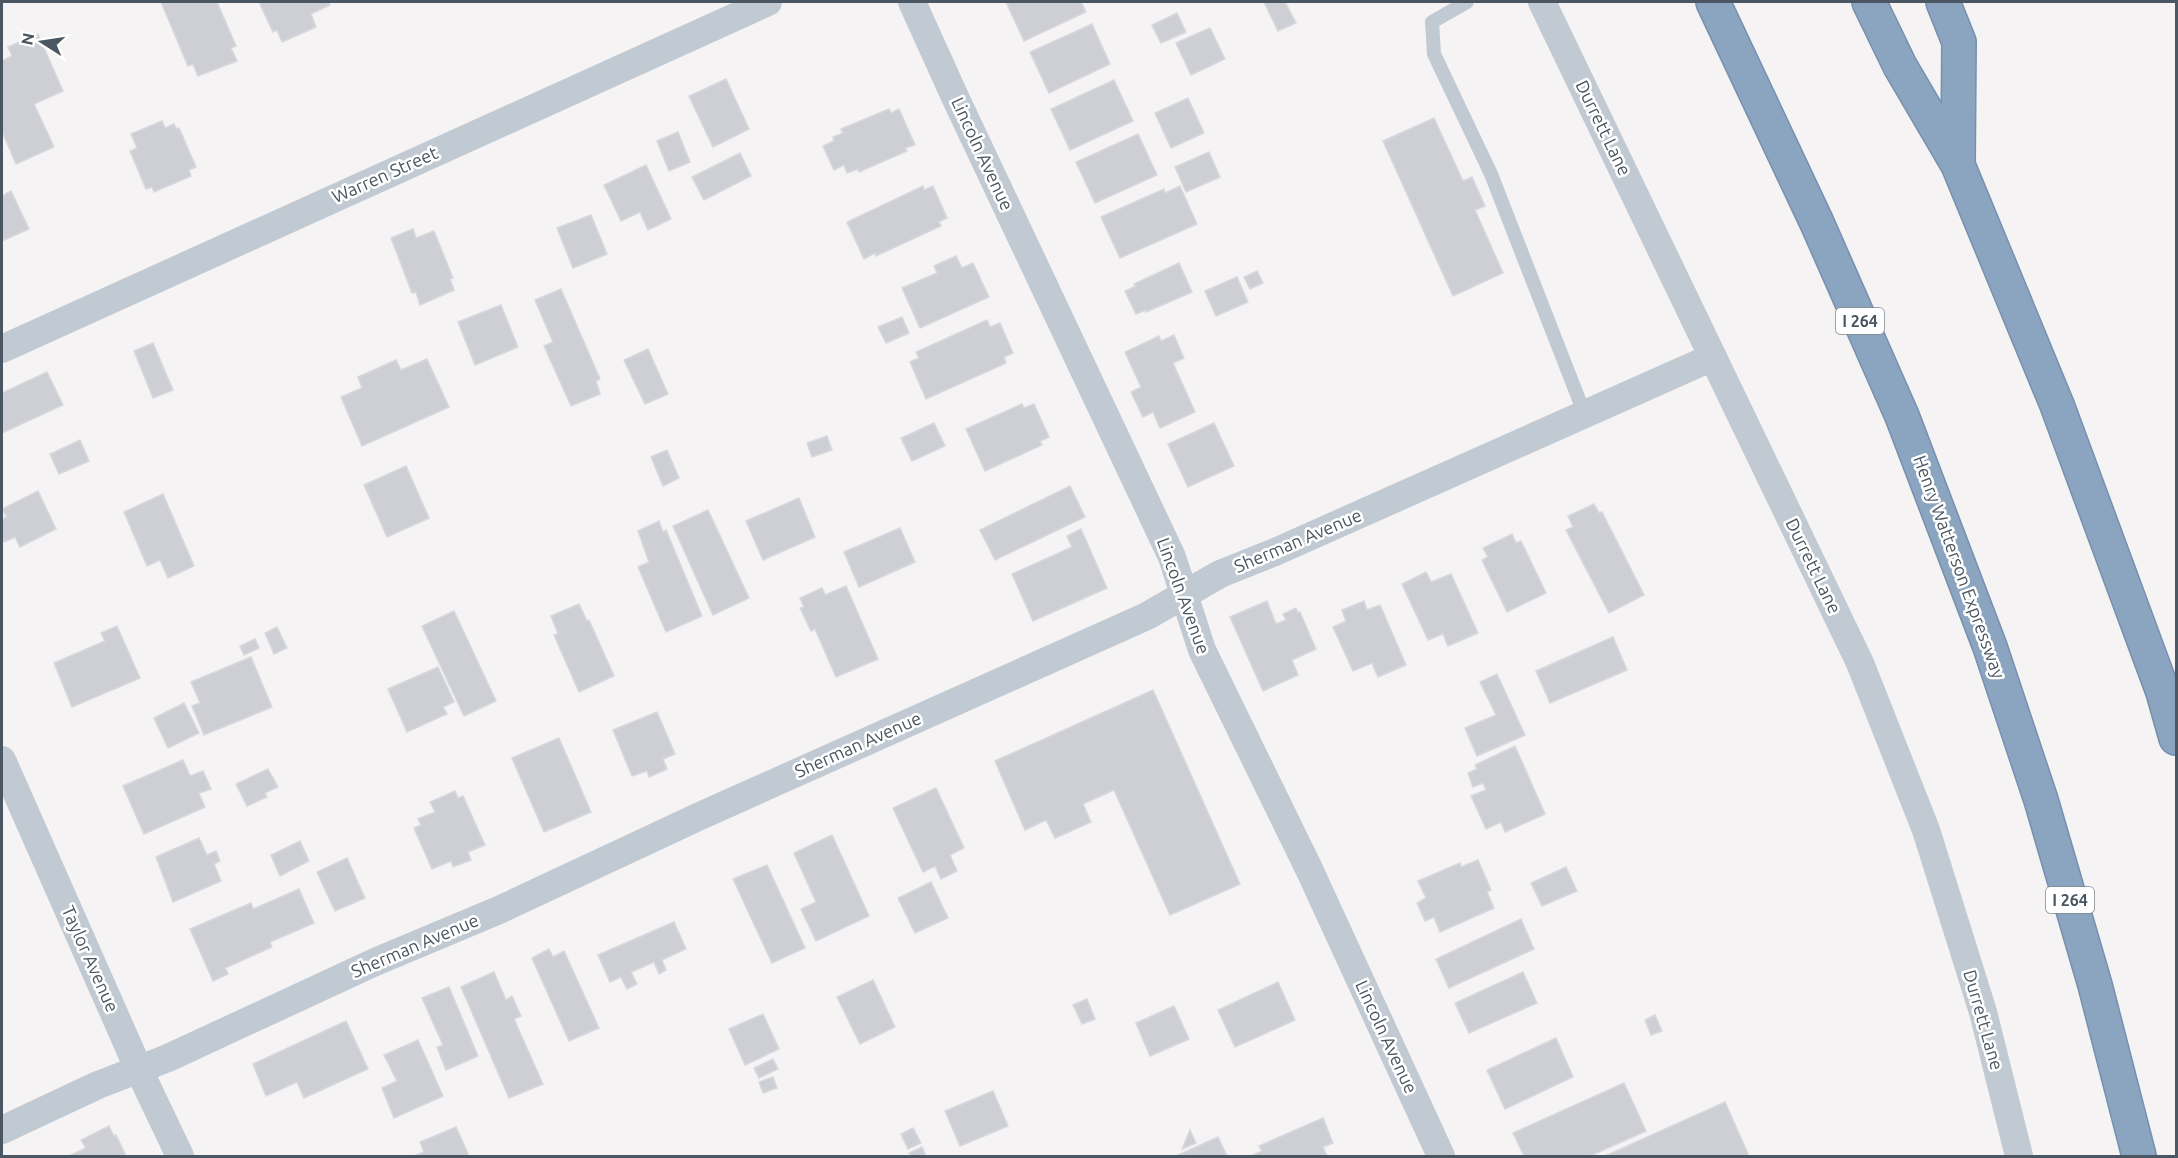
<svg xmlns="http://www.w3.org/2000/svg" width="2178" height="1158" viewBox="0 0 2178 1158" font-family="Ubuntu,sans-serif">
<rect width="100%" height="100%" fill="#f5f3f3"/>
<!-- building -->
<g fill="#cdcfd5" stroke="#d7d9de" stroke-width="1.5">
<path d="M161,2H217L236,46L231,48L237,61L198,76L193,64L188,66Z"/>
<path d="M259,2H329L330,5L311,14L316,27L282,42L277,30L273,32Z"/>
<path d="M1006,2H1081L1086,12L1024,41Z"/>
<path d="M1264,2H1285L1296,23L1278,31Z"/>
<path d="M1177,13L1186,32L1161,43L1152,25Z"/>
<path d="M1092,24L1110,64L1049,93L1030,52Z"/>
<path d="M1210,28L1225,59L1191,75L1176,43Z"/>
<path d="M38,34L63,91L34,104L54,147L16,164L2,131V61L12,56L8,47Z"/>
<path d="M726,79L749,129L713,147L689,96Z"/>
<path d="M1114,80L1133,121L1070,150L1051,109Z"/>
<path d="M1188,98L1204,133L1171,148L1155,113Z"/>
<path d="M889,109L891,113L899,109L915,145L905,148L907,151L859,172L858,169L847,173L844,165L834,170L823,146L834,141L833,137L843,133L841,129Z"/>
<path d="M1434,118L1463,181L1472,177L1485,206L1475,210L1503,273L1453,296L1383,141Z"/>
<path d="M162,121L165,128L174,124L176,129L179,128L196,167L189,170L191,176L154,192L152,187L146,189L130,151L137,148L131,134Z"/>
<path d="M678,132L690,162L669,171L657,141Z"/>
<path d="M1138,134L1157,175L1095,203L1076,162Z"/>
<path d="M1209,152L1220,177L1186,192L1175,167Z"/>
<path d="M740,153L751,176L704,200L692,177Z"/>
<path d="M646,165L671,219L648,230L640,212L621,221L604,185Z"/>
<path d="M923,186L924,190L933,186L947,218L939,222L941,226L876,256L875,253L864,259L847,222Z"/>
<path d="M1180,186L1197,224L1120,258L1101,217L1164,189L1165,193Z"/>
<path d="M11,191L29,229L2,241V196Z"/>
<path d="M591,215L607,254L573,268L557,228Z"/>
<path d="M413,229L416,238L434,231L453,278L450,279L454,290L420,305L416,292L412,293L391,238Z"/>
<path d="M956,256L962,268L973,263L989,297L920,328L902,288L937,273L934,266Z"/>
<path d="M1179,263L1192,292L1146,312V310L1136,314L1125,291L1136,286L1134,284Z"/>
<path d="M1257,271L1263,283L1250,289L1244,277Z"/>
<path d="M1237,277L1248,302L1216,316L1205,291Z"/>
<path d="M561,289L600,379L596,381L600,394L571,406L544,346L553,342L535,300Z"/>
<path d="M501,305L518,347L475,365L458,322Z"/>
<path d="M902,317L909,333L886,343L878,327Z"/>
<path d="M987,320L990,327L1000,323L1013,353L1004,357L1006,363L926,399L910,362L919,358L916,352Z"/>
<path d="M1174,335L1184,358L1173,363L1195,412L1160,428L1153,412L1143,417L1131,392L1141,387L1125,352L1159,336L1161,341Z"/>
<path d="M153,343L173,390L153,398L134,351Z"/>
<path d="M648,349L668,394L645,404L624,360Z"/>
<path d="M427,359L449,407L362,446L341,397L362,388L358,377L396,360L401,370Z"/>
<path d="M47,372L63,405L2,433V393Z"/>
<path d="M1022,404L1024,408L1034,404L1049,437L1040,441L1042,445L985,471L966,429Z"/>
<path d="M934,423L945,446L912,461L901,438Z"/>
<path d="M1214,423L1234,466L1188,487L1168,444Z"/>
<path d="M827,436L832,450L812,457L807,443Z"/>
<path d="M80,440L89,461L59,474L50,454Z"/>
<path d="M667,450L679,478L663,486L651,457Z"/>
<path d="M406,466L429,518L387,537L364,485Z"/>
<path d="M1070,486L1085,517L995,560L980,530Z"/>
<path d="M38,491L56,529L20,547L15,537L4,542L2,538V519L7,517L2,509Z"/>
<path d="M163,494L194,566L168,578L160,560L147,566L124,512Z"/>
<path d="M799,498L815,537L763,560L746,521Z"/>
<path d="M1594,504L1599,513L1602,512L1644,595L1609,613L1566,530L1573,527L1568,516Z"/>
<path d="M708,510L749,598L713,615L673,526Z"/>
<path d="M659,521L663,532L666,530L702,616L666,632L638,567L649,562L638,531Z"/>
<path d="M900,528L915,562L859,587L844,552Z"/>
<path d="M1081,529L1107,588L1033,621L1012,574L1072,547L1067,536Z"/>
<path d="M1512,534L1516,543L1521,541L1546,593L1507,612L1482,560L1488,557L1483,548Z"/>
<path d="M1426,572L1431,582L1451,574L1478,633L1448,646L1443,634L1428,640L1402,584Z"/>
<path d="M846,586L878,659L836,677L815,629L811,631L800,608L804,607L800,598L822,588L825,595Z"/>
<path d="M1267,601L1276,624L1286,620L1283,614L1296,608L1298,613L1300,612L1316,649L1292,660L1298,675L1263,691L1230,617Z"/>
<path d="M1364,601L1367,610L1380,605L1406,665L1378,677L1372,663L1353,671L1333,627L1346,621L1342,610Z"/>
<path d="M579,604L587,621L589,620L614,676L579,692L554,635L558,634L551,616Z"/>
<path d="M454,611L496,701L464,716L422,626Z"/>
<path d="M117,626L140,678L72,707L54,663L105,641L101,633Z"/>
<path d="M277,627L287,648L274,654L265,633Z"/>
<path d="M1613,637L1627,670L1550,703L1536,671Z"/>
<path d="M255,639L259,648L244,655L240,646Z"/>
<path d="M251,657L272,707L204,735L192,706L200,703L191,682Z"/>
<path d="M438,667L454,702L443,707L447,714L407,732L388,689Z"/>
<path d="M1497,674L1525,735L1477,756L1465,728L1496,715L1480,682Z"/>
<path d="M1153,690L1240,884L1170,915L1114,790L1083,804L1091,822L1055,838L1046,820L1025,830L995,761Z"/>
<path d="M184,703L199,733L168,748L154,718Z"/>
<path d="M657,712L675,754L663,759L667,769L649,777L647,771L632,776L613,730Z"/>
<path d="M559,738L591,812L544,832L512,758Z"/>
<path d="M1515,746L1545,814L1505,832L1501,822L1486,829L1471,796L1486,790L1483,783L1473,787L1468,773L1477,769L1475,765Z"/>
<path d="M183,760L190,776L203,771L211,789L199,793L205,807L144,834L123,786Z"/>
<path d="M268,769L278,787L265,793L267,797L247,806L236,784Z"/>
<path d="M936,788L964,848L950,855L957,871L941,879L935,866L923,872L893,808Z"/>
<path d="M455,791L458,798L463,796L485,845L468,852L471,860L453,867L451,861L432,869L414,828L421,825L418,819L435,812L430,802Z"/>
<path d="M832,835L869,916L816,941L801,909L816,902L794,853Z"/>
<path d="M199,838L207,855L216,851L220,861L214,864L221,881L173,902L156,857Z"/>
<path d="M300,841L309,861L280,876L271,855Z"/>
<path d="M347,858L365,898L335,911L317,872Z"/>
<path d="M1478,860L1491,890L1487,892L1494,908L1440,932L1434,917L1425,921L1417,903L1426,898L1418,881L1460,863L1461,867Z"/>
<path d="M767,865L805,948L772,963L733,879Z"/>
<path d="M1566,867L1577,891L1542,906L1531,883Z"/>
<path d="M931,882L948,918L915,933L898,898Z"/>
<path d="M299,889L314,923L270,942L272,947L225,968L228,974L213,981L190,929L251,903L253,909Z"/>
<path d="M1521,919L1534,949L1449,988L1436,959Z"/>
<path d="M674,922L686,949L662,960L666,970L659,974L654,962L631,972L637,984L627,989L621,977L610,982L598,955Z"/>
<path d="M549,949L553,957L564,951L599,1028L569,1041L532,958Z"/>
<path d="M494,972L506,1000L512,996L521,1016L514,1019L543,1084L509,1098L461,987Z"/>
<path d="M1523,972L1537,1003L1469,1033L1455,1003Z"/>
<path d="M873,980L895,1027L860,1044L837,997Z"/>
<path d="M1278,982L1295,1020L1235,1047L1218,1010Z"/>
<path d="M449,987L478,1056L446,1070L437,1047L443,1045L422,998Z"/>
<path d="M1087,999L1095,1019L1082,1024L1073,1005Z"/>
<path d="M1174,1006L1189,1039L1150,1056L1136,1023Z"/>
<path d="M763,1014L779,1049L745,1065L729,1029Z"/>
<path d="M1655,1015L1662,1031L1651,1035L1645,1020Z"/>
<path d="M346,1021L368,1069L304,1098L297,1082L266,1096L253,1064Z"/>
<path d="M1556,1038L1573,1077L1505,1109L1487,1070Z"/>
<path d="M418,1040L443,1096L394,1118L382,1088L397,1081L384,1055Z"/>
<path d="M773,1059L778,1069L759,1078L754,1068Z"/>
<path d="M773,1077L777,1088L763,1093L759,1082Z"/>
<path d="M1624,1083L1646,1131L1590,1156H1524L1513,1133Z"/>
<path d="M993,1091L1008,1126L960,1146L945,1111Z"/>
<path d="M1725,1102L1749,1156H1605Z"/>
<path d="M1323,1118L1333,1143L1323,1147L1327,1156H1254L1253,1155L1262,1151L1259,1146Z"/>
<path d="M109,1126L114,1136L116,1135L126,1156H69L86,1148L81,1140Z"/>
<path d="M456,1127L469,1156H414L424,1152L420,1142Z"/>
<path d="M913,1128L921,1143L908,1149L901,1134Z"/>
<path d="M1190,1130L1196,1143L1182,1149Z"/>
<path d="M1218,1137L1227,1156H1176Z"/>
<path d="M922,1147L926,1156H911L909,1153Z"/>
</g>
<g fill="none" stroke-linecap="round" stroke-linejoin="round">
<defs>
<g id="highway">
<path d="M1713,2L1817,223L1902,416L1990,647L2041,800L2095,985L2139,1156"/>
<path d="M1869,2L1900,66L1958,165L2057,405L2163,692L2176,738"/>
<path d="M1943,2L1959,42L1958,163"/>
</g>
</defs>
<!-- highway casing -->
<use href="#highway" stroke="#7690ad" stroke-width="36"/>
<!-- lane -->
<path stroke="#c1cad2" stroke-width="14" d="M1467,2L1432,22L1434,54L1491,174L1585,415"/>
<!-- street -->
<g stroke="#c1cad2" stroke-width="28">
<path d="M912,2L955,97L1172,557L1202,650L1309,869L1441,1156"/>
<path d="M1542,2L1860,663L1926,830L1983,1012L2019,1156"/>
<path d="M2,349L768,2"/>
<path d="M2,760L139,1070L180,1156"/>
<path d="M2,1130L98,1085L168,1058L375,962L499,910L700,816L1147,616L1220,574L1275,552L1713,357"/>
</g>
<!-- highway -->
<use href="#highway" stroke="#8ba5c1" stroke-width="33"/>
</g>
<g text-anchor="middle" stroke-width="5" stroke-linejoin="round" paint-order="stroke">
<!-- shield labels -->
<g fill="#fff" stroke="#808990" stroke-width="1.5">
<rect x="1836" y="308" width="48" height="26" rx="4.5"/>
<rect x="2046" y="887" width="48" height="26" rx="4.5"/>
</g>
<g font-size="16" font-weight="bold" fill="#4a5661">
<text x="1860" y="327">I 264</text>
<text x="2070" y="906">I 264</text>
</g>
<!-- street labels -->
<g font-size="18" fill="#4a5661" stroke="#fff">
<text transform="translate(1603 128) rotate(64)" y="6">Durrett Lane</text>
<text transform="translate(982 154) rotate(65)" y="6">Lincoln Avenue</text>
<text transform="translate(385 175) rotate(-24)" y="6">Warren Street</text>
<text transform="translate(1298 541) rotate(-23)" y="6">Sherman Avenue</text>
<text transform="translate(1813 566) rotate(64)" y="6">Durrett Lane</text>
<text transform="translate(1959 567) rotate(70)" y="6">Henry Watterson Expressway</text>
<text transform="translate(1183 596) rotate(70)" y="6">Lincoln Avenue</text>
<text transform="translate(858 745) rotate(-24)" y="6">Sherman Avenue</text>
<text transform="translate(415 946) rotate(-23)" y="6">Sherman Avenue</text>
<text transform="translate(90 959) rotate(66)" y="6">Taylor Avenue</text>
<text transform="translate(1983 1020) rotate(74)" y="6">Durrett Lane</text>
<text transform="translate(1386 1037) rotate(65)" y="6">Lincoln Avenue</text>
</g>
</g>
<!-- border -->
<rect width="2178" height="1158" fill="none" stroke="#4a5661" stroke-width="6"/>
<!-- north arrow -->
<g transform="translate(42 42) rotate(282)" stroke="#ffffff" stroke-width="4.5" paint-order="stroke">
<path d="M0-4.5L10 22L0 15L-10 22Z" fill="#4a5661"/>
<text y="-9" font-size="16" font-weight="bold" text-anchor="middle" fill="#4a5661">N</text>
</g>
</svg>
